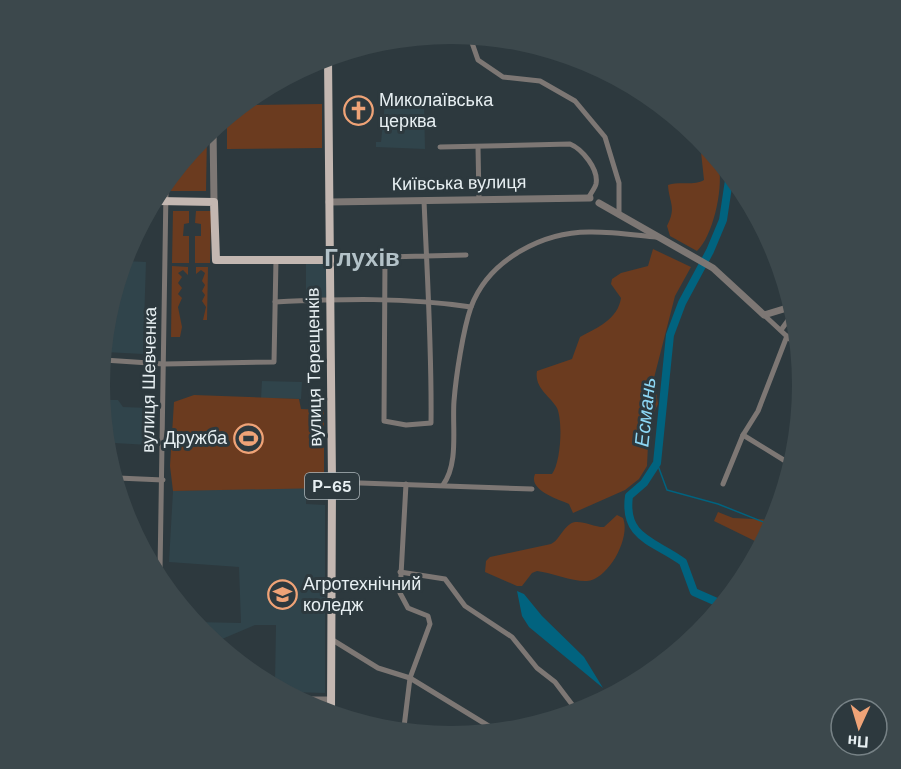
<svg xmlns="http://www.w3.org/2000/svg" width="901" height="769" viewBox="0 0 901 769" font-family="'DM Sans',sans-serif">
<rect width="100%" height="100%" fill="#2d393e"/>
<!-- built -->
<g fill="#30444b">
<path d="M385,103H424L425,149L376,147V142H381Z"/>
<path d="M124,261L146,262L143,354L105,352Z"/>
<path d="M327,263L326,297L306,298V264Z"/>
<path d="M262,381L302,382L301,399L261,398Z"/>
<path d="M102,400H118L123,407L149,408V445L114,443Z"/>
<path d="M263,488H306V504L325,505V693L290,692L275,682L276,625H255L215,642L202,633L194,622L241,623L239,567L169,562L173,491Z"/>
</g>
<!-- green -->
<g fill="#6b3b1f">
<path d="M322,104V148L227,149V119L249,105Z"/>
<path d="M692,131C702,138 717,156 719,168C723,190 713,236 697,251L670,236L667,226C677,207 669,203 668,185C679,181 695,186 704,180L701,152Z"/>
<path d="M207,133L206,191H169V185Z"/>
<path d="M173,211H189V223L184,224L183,236H189V263H172Z"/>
<path d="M196,211H211L210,263H195V236H201V224L195,223Z"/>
<path d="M653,249L691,267L675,296L654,378L658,404L649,423L647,466L639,479L625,490L573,513L569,504C557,499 528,490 535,474H552C561,462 563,421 557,408C550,396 534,388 537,371L572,359L580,337C597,328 618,319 621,298L611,284L612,279L621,273L648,266Z"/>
<path d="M172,266L188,267V275L183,270L178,273L182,277L178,283L182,288L178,294L182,298L178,307L182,327L180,337H171Z"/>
<path d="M196,267H208L207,320H203L206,307L202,301L205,295L202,291L205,285L202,281L205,273L201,270L196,274Z"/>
<path d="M194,395L299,399L301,409L324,410V473H321V485L324,488L173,491L170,466L174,402Z"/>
<path d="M718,512L733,518L774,520L759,543L714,521Z"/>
<path d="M617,515L623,518C631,537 609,579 587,581C574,582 552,573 537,571L532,573L522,586H517L485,572L486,561L490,557L551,544C560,540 564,524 575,522C584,521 594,527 604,527Z"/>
</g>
<!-- water -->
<path fill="#01637f" d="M517,591L524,594L542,616L584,657L603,688L529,627L522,616Z"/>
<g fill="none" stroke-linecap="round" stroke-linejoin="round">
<!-- stream -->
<path stroke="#01637f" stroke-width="1.5" d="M657,463L667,490L718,504L771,525"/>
<!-- river -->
<path stroke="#01637f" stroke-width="8" d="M719,603L694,592L683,562C655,541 623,539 629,496L644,483L657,463L670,335L682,303L710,251L723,220L729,180"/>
<!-- minor -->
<g stroke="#7d7774" stroke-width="5">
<path d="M470,37L478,60L503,77L540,81L575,101L605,137L619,183V215"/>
<path d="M440,147L570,144C582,149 599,169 596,184C595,188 591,193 589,197"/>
<path d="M478,147L479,200"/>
<path d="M424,200C427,274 432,349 431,423L406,425L384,421L385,257L466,255"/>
<path d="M275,302C341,299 406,297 471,307"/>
<path d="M764,315L793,342"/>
<path d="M781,330L789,319"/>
<path d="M104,360L164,364L274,362L276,259"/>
<path d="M743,435L787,462"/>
<path d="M118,478L163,480"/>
<path d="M332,482L532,489"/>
<path d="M723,484L743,435L758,411L787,336"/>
<path d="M443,485C459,463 452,428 454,401C456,376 463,330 471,307C489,259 544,231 592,232C613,232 635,235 656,237"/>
<path d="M160,571L166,190"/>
<path d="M400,572L445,579L465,606L512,637L537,668L555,682L577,711"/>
<path d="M331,639L378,668L410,678L492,728"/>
<path d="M404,727L410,678L430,624L428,616L408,608L400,593L406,484"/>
</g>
<!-- tertiary -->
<g stroke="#7d7774" stroke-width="7">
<path d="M213,128L214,202"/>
<path d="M329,202L590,198"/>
<path d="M599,203L713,268L764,315L787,308"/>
<path d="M302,700H331"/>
</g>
<!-- primary -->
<g stroke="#c3b7b1" stroke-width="8">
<path d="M328,57L332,482L331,712"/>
<path d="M158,201L214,202L216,260H330"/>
</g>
</g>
<!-- icons -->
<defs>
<symbol id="church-ring" viewBox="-11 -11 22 22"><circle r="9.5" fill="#2d393e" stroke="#efa377" stroke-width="1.5"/><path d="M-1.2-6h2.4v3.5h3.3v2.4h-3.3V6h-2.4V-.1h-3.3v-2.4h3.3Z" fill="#efa377"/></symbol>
<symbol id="stadium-ring" viewBox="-11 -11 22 22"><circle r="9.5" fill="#2d393e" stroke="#efa377" stroke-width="1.5"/><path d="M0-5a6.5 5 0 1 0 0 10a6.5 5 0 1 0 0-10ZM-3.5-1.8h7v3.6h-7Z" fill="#efa377"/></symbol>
<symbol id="university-ring" viewBox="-11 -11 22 22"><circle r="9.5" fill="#2d393e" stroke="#efa377" stroke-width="1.5"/><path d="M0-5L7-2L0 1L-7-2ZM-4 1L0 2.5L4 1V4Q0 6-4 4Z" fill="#efa377"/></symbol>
</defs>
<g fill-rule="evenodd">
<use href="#church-ring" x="342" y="94" width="33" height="33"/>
<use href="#stadium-ring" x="232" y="422" width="33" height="33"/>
<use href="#university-ring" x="266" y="578" width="33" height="33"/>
</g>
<g text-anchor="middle" stroke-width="6" stroke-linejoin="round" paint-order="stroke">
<!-- shield labels -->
<rect fill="#2d393e" stroke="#afb8bc" stroke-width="1.5" x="305" y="473" width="54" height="26" rx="4.5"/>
<g font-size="16" font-weight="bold" fill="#e7eff2">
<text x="332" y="492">Р-65</text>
</g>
<!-- poi labels -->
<g font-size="18" fill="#e7eff2" stroke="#2d393e" text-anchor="start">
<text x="379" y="106">Миколаївська<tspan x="379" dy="21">церква</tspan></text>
<text x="227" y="444" text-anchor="end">Дружба</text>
<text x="303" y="590">Агротехнічний<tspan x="303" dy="21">коледж</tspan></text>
</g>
<!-- street labels -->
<g font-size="18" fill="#e7eff2" stroke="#2d393e">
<text transform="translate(459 183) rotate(-1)" y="6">Київська вулиця</text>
<text transform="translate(314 367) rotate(-91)" y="6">вулиця Терещенків</text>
<text transform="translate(149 380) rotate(-89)" y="6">вулиця Шевченка</text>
</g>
<!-- water labels -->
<g font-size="20" font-style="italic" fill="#8dd7f5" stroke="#2d393e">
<text transform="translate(645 412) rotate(-84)" y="7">Есмань</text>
</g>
<!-- district labels -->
<g font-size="24" font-weight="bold" fill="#b3c2c8" stroke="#2d393e">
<text x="362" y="266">Глухів</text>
</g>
</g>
<!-- crop -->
<path d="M0 0H901V769H0ZM110 385a341 341 0 1 1 682 0a341 341 0 1 1-682 0Z" fill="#3c484c" fill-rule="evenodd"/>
<!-- north arrow -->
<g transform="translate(859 727) rotate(184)"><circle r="28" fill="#2d393e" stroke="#778286" stroke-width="1.5"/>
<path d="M0-4.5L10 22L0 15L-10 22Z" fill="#efa377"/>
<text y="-9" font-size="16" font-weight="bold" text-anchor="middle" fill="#e7eff2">Пн</text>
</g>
</svg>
